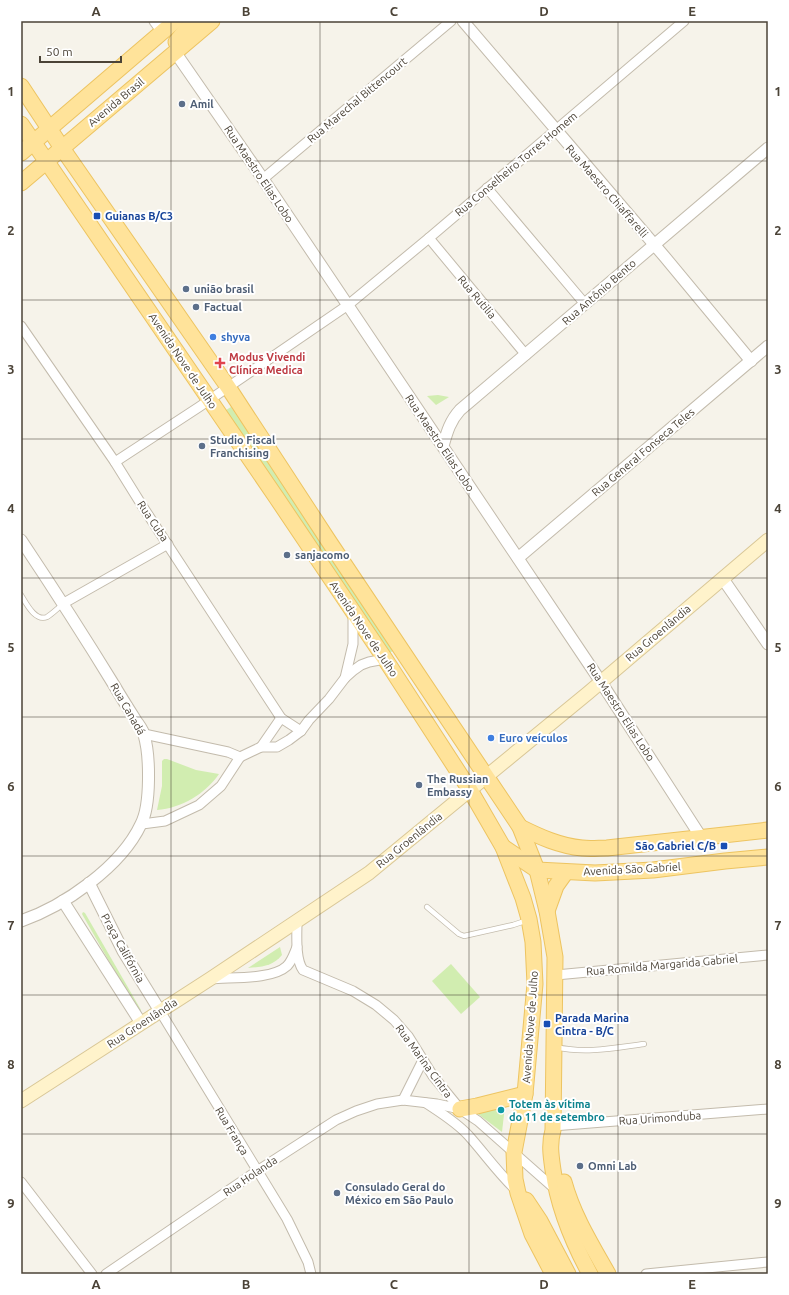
<svg xmlns="http://www.w3.org/2000/svg" width="789" height="1295" viewBox="0 0 789 1295" font-family="Ubuntu,sans-serif">
<rect width="100%" height="100%" fill="#f6f3ea"/>
<!-- green -->
<g fill="#d1edb0">
<path d="M438,395L449,397L436,405L427,396Z"/>
<path d="M231,407L393,651L389,653L226,410Z"/>
<path d="M167,759L196,770L219,774C205,794 182,808 157,810L162,786V761L164,759Z"/>
<path d="M83,912L85,913L141,1010L140,1012H138L82,914Z"/>
<path d="M280,947L282,955C273,966 262,967 248,968Z"/>
<path d="M451,964L480,997L461,1014L432,981Z"/>
<path d="M505,1106L502,1132L478,1114Z"/>
</g>
<g fill="none" stroke-linecap="round" stroke-linejoin="round">
<defs>
<g id="service">
<path d="M21,595C26,603 35,622 47,617C52,614 58,608 62,605"/>
<path d="M427,907L459,934L464,936L513,925L528,920"/>
<path d="M556,1047C585,1054 614,1048 644,1044"/>
</g>
<g id="minor">
<path d="M263,179L451,21"/>
<path d="M487,188L585,304"/>
<path d="M429,238L526,355"/>
<path d="M21,326L115,462L143,507L281,718L301,731"/>
<path d="M115,462L199,407L348,305L429,238L684,21"/>
<path d="M64,603L168,544"/>
<path d="M345,678L353,644V613"/>
<path d="M144,734L228,752L240,757"/>
<path d="M261,747L281,718"/>
<path d="M240,757L261,747H277L289,740L301,731L309,720L329,699L345,678L354,670L361,665L369,662L385,659"/>
<path d="M142,824L165,821L199,805L221,786L240,757"/>
<path d="M297,921C297,935 295,959 303,970L353,991L376,1005L394,1020L408,1036L433,1076L460,1109"/>
<path d="M556,975L768,955"/>
<path d="M211,979C231,977 272,980 287,966C292,961 294,954 297,947"/>
<path d="M160,1011L287,1219L308,1262L311,1274"/>
<path d="M403,1100L423,1060"/>
<path d="M426,1103C441,1113 456,1122 468,1135C485,1154 499,1174 517,1191"/>
<path d="M553,1126L768,1109"/>
<path d="M21,1182L92,1274"/>
<path d="M106,1274L257,1171L336,1120L356,1111L377,1104L403,1100L437,1104L460,1109L478,1121L555,1189"/>
<path d="M646,1274L768,1262"/>
</g>
<g id="tertiary">
<path d="M155,21L163,32"/>
<path d="M463,21L664,256L751,361"/>
<path d="M175,52L263,179L601,682L701,837"/>
<path d="M443,446C447,432 450,421 460,410L768,148"/>
<path d="M21,540C53,588 84,636 114,685C121,697 128,708 135,719C138,724 143,729 144,735C150,755 151,805 141,824C121,867 64,906 21,921"/>
<path d="M518,558L768,346"/>
<path d="M723,579L768,644"/>
<path d="M89,883L123,951L160,1011"/>
<path d="M63,901L141,1023"/>
</g>
<path id="secondary" d="M21,1101L210,979L369,873L588,693L768,540"/>
<g id="primary">
<path d="M176,42L193,21"/>
<path d="M21,86L62,148L228,387L328,540L520,827L537,870L547,911L555,957L553,1130C549,1144 551,1156 553,1170C558,1207 572,1241 590,1274"/>
<path d="M21,124L276,497L385,659L470,790L503,847L523,898L529,919L533,942L535,984L525,1094L514,1152L515,1179L518,1193L532,1234L553,1274"/>
<path d="M21,153L175,21"/>
<path d="M21,183L212,21"/>
<path d="M520,827C540,837 560,846 582,848C590,849 599,848 607,848L768,830"/>
<path d="M503,847L537,870L595,873L653,870L725,861L768,857"/>
<path d="M547,911L556,886L566,872"/>
<path d="M460,1109L477,1106L525,1094"/>
<path d="M564,1182C573,1215 591,1244 608,1274"/>
<path d="M526,1200L540,1221L568,1274"/>
</g>
</defs>
<!-- service casing -->
<use href="#service" stroke="#c3bbac" stroke-width="6"/>
<!-- minor casing -->
<use href="#minor" stroke="#c3bbac" stroke-width="11"/>
<!-- tertiary casing -->
<use href="#tertiary" stroke="#c3bbac" stroke-width="13"/>
<!-- secondary casing -->
<use href="#secondary" stroke="#d9c797" stroke-width="15"/>
<!-- primary casing -->
<use href="#primary" stroke="#edc461" stroke-width="17"/>
<!-- service -->
<use href="#service" stroke="#fff" stroke-width="4.5"/>
<!-- minor -->
<use href="#minor" stroke="#fff" stroke-width="9"/>
<!-- tertiary -->
<use href="#tertiary" stroke="#fff" stroke-width="11"/>
<!-- secondary -->
<use href="#secondary" stroke="#fff3cb" stroke-width="13"/>
<!-- primary -->
<use href="#primary" stroke="#ffe39a" stroke-width="15"/>
</g>
<!-- grid -->
<path fill="none" stroke="#4b4337" stroke-width="1" stroke-opacity="0.55" d="M171,21V1274M320,21V1274M469,21V1274M618,21V1274M21,161H768M21,300H768M21,439H768M21,578H768M21,717H768M21,856H768M21,995H768M21,1134H768"/>
<!-- markers -->
<g fill="#5c6f8a" stroke="#fff" stroke-width="1.5">
<circle cx="182" cy="104" r="4"/>
<circle cx="186" cy="289" r="4"/>
<circle cx="196" cy="307" r="4"/>
<circle cx="202" cy="446" r="4"/>
<circle cx="287" cy="555" r="4"/>
<circle cx="419" cy="785" r="4"/>
<circle cx="580" cy="1166" r="4"/>
<circle cx="337" cy="1193" r="4"/>
</g>
<g fill="#1a4fb4" stroke="#fff" stroke-width="1.5">
<rect x="93" y="212" width="8" height="8" rx="2"/>
<rect x="720" y="842" width="8" height="8" rx="2"/>
<rect x="543" y="1020" width="8" height="8" rx="2"/>
</g>
<g fill="#3f7fe0" stroke="#fff" stroke-width="1.5">
<circle cx="213" cy="337" r="4"/>
<circle cx="491" cy="738" r="4"/>
</g>
<path fill="#e0444e" stroke="#fff" stroke-width="1.5" d="M218 357h4v4h4v4h-4v4h-4v-4h-4v-4h4z"/>
<circle fill="#0f9aa8" stroke="#fff" stroke-width="1.5" cx="501" cy="1110" r="4"/>
<g text-anchor="middle" stroke-width="4" stroke-linejoin="round" paint-order="stroke">
<!-- street labels -->
<g font-size="11" fill="#4b4337" stroke="#fff">
<text transform="translate(357 100) rotate(-40)" y="4">Rua Marechal Bittencourt</text>
<text transform="translate(116 102) rotate(-40)" y="4">Avenida Brasil</text>
<text transform="translate(516 164) rotate(-40)" y="4">Rua Conselheiro Torres Homem</text>
<text transform="translate(259 174) rotate(56)" y="4">Rua Maestro Elias Lobo</text>
<text transform="translate(607 191) rotate(49)" y="4">Rua Maestro Chiaffarelli</text>
<text transform="translate(599 292) rotate(-41)" y="4">Rua Antônio Bento</text>
<text transform="translate(477 297) rotate(50)" y="4">Rua Rutilia</text>
<text transform="translate(183 361) rotate(56)" y="4">Avenida Nove de Julho</text>
<text transform="translate(440 443) rotate(56)" y="4">Rua Maestro Elias Lobo</text>
<text transform="translate(643 452) rotate(-40)" y="4">Rua General Fonseca Teles</text>
<text transform="translate(153 521) rotate(56)" y="4">Rua Cuba</text>
<text transform="translate(364 629) rotate(56)" y="4">Avenida Nove de Julho</text>
<text transform="translate(658 633) rotate(-40)" y="4">Rua Groenlândia</text>
<text transform="translate(128 709) rotate(60)" y="4">Rua Canadá</text>
<text transform="translate(621 712) rotate(57)" y="4">Rua Maestro Elias Lobo</text>
<text transform="translate(409 840) rotate(-39)" y="4">Rua Groenlândia</text>
<text transform="translate(632 869) rotate(-3)" y="4">Avenida São Gabriel</text>
<text transform="translate(123 948) rotate(61)" y="4">Praça Califórnia</text>
<text transform="translate(662 965) rotate(-5)" y="4">Rua Romilda Margarida Gabriel</text>
<text transform="translate(142 1023) rotate(-33)" y="4">Rua Groenlândia</text>
<text transform="translate(530 1027) rotate(-86)" y="4">Avenida Nove de Julho</text>
<text transform="translate(424 1061) rotate(54)" y="4">Rua Marina Cintra</text>
<text transform="translate(660 1118) rotate(-4)" y="4">Rua Urimonduba</text>
<text transform="translate(232 1131) rotate(59)" y="4">Rua França</text>
<text transform="translate(250 1176) rotate(-34)" y="4">Rua Holanda</text>
</g>
<!-- service labels -->
<g font-size="11" font-weight="bold" fill="#4e5e75" stroke="#fff" text-anchor="start">
<text x="190" y="108">Amil</text>
<text x="194" y="293">união brasil</text>
<text x="204" y="311">Factual</text>
<text x="210" y="444">Studio Fiscal<tspan x="210" dy="13">Franchising</tspan></text>
<text x="295" y="559">sanjacomo</text>
<text x="427" y="783">The Russian<tspan x="427" dy="13">Embassy</tspan></text>
<text x="588" y="1170">Omni Lab</text>
<text x="345" y="1191">Consulado Geral do<tspan x="345" dy="13">México em São Paulo</tspan></text>
</g>
<!-- transit labels -->
<g font-size="11" font-weight="bold" fill="#164399" stroke="#fff" text-anchor="start">
<text x="105" y="220">Guianas B/C3</text>
<text x="716" y="850" text-anchor="end">São Gabriel C/B</text>
<text x="555" y="1022">Parada Marina<tspan x="555" dy="13">Cintra - B/C</tspan></text>
</g>
<!-- shop labels -->
<g font-size="11" font-weight="bold" fill="#366cbe" stroke="#fff" text-anchor="start">
<text x="221" y="341">shyva</text>
<text x="499" y="742">Euro veículos</text>
</g>
<!-- health labels -->
<g font-size="11" font-weight="bold" fill="#be3a42" stroke="#fff" text-anchor="start">
<text x="229" y="361">Modus Vivendi<tspan x="229" dy="13">Clínica Medica</tspan></text>
</g>
<!-- culture labels -->
<g font-size="11" font-weight="bold" fill="#0d838f" stroke="#fff" text-anchor="start">
<text x="509" y="1108">Totem às vítima<tspan x="509" dy="13">do 11 de setembro</tspan></text>
</g>
</g>
<!-- border -->
<rect width="789" height="1295" fill="none" stroke="#ffffff" stroke-width="44"/>
<!-- scale -->
<path d="M40 56v6h81v-6" fill="none" stroke="#4b4337" stroke-width="2"/>
<text x="46" y="56" font-size="12" fill="#4b4337" stroke="#ffffff" stroke-width="3" paint-order="stroke">50 m</text>
<rect x="22" y="22" width="745" height="1251" fill="none" stroke="#4b4337" stroke-width="1.5"/>
<g font-size="13" text-anchor="middle" font-weight="bold" fill="#4b4337">
<text x="96" y="16">A</text>
<text x="246" y="16">B</text>
<text x="394" y="16">C</text>
<text x="544" y="16">D</text>
<text x="692" y="16">E</text>
<text x="11" y="96">1</text>
<text x="778" y="96">1</text>
<text x="11" y="235">2</text>
<text x="778" y="235">2</text>
<text x="11" y="374">3</text>
<text x="778" y="374">3</text>
<text x="11" y="513">4</text>
<text x="778" y="513">4</text>
<text x="11" y="652">5</text>
<text x="778" y="652">5</text>
<text x="11" y="791">6</text>
<text x="778" y="791">6</text>
<text x="11" y="930">7</text>
<text x="778" y="930">7</text>
<text x="11" y="1069">8</text>
<text x="778" y="1069">8</text>
<text x="11" y="1208">9</text>
<text x="778" y="1208">9</text>
<text x="96" y="1289">A</text>
<text x="246" y="1289">B</text>
<text x="394" y="1289">C</text>
<text x="544" y="1289">D</text>
<text x="692" y="1289">E</text>
</g>
</svg>
